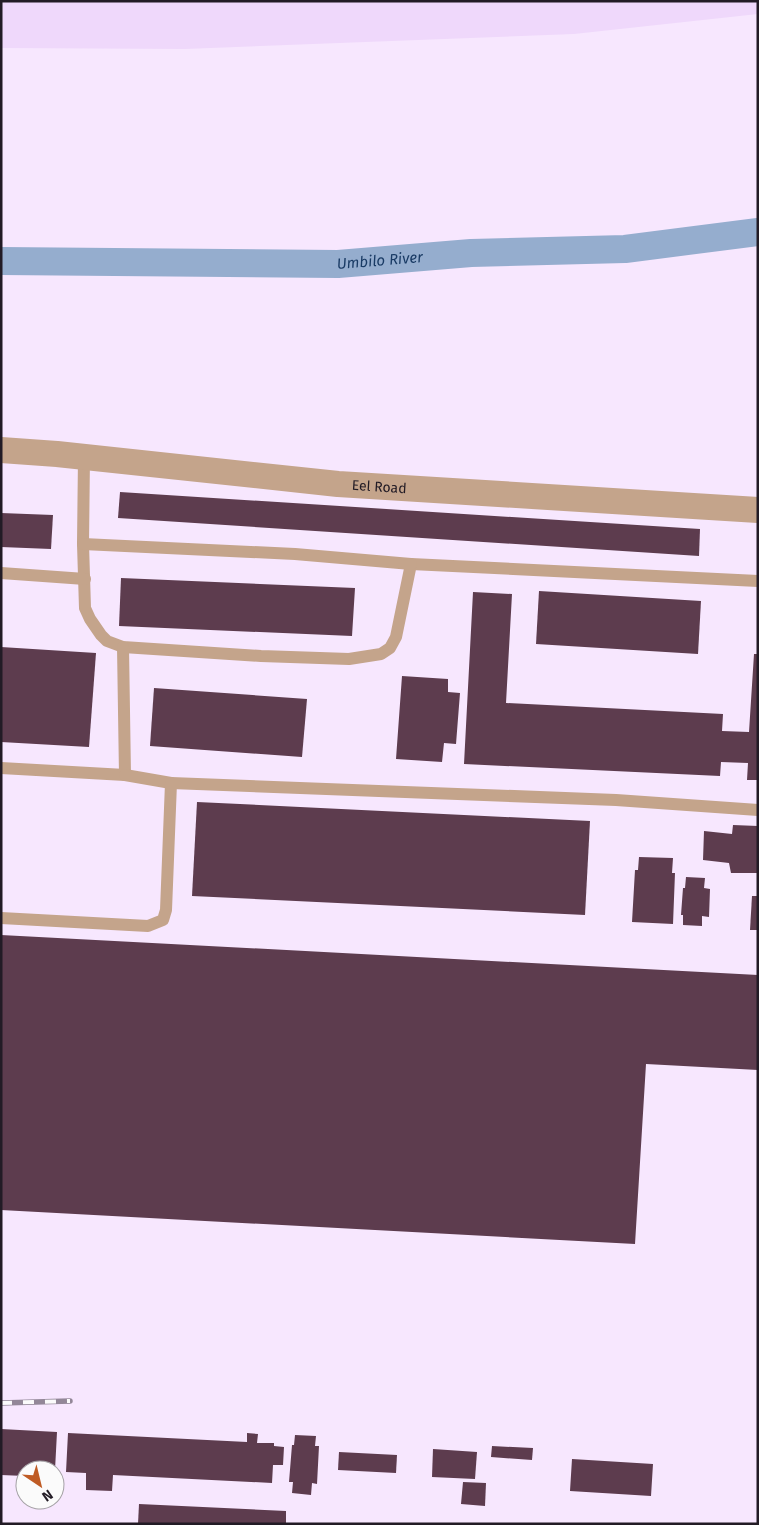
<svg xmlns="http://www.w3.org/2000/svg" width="759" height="1525" viewBox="0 0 759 1525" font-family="'Fira Sans',sans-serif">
<rect width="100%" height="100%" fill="#f7e7fe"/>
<!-- built -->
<path fill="#efd8fb" d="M1,1H758V14L574,34L185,49L1,48Z"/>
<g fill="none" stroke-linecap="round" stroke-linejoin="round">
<!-- canal -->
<path stroke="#95adce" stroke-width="28" id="s1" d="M1,261L338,264L471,253L625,249L758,232"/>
</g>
<!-- building -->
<g fill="#5d3c4e">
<path d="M120,492L700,529L699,556L118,518Z"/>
<path d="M1,513L53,515L51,549L1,547Z"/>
<path d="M121,578L355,588L352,636L119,626Z"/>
<path d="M539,591L701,601L698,654L536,644Z"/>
<path d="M473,592L512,594L506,703L723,714L722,731L749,732L754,654H758V780H747L748,763L721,762L720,776L464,764Z"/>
<path d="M1,647L96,653L89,747L1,742Z"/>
<path d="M402,676L448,679V692L460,693L456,744L444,743L442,762L396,759Z"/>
<path d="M154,688L307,699L302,757L150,746Z"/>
<path d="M197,802L590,821L585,915L192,896Z"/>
<path d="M733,825L758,826V873H731L729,863L703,860L704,831L732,834Z"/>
<path d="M639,857L673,858L672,873H675L673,924L632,922L635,870H638Z"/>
<path d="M686,877L705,878L704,888L710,889L709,917L702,916V926L683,925V915H681L683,888H685Z"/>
<path d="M752,896H758V930H750Z"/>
<path d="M1,935L758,975V1070L646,1064L635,1244L1,1210Z"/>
<path d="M1,1429L57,1432L55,1470H25V1476L1,1475Z"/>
<path d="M68,1433L247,1442V1433L258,1434L257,1443H274V1446L284,1447L283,1465H273L272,1483L113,1475L112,1491L86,1490V1473L66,1472Z"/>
<path d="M295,1435L316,1436L315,1446H319L317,1484L312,1483L311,1495L292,1493L293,1482H289L292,1445H294Z"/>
<path d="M492,1446L533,1448L532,1460L491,1457Z"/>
<path d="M433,1449L477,1452L475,1479L432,1477Z"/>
<path d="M339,1452L397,1455L396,1473L338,1470Z"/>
<path d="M572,1459L653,1464L651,1496L570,1491Z"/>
<path d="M463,1482L486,1483L485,1506L461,1504Z"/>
<path d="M139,1504L286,1511V1524H138Z"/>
</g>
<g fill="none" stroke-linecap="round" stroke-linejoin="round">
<!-- lane -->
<g stroke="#c4a48b" stroke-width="12">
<path d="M84,457L83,544L85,608L90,619L101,635L107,641L123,647L261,656L349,659L381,654L390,648L396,637L411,564L758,581"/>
<path d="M83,544L295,554L411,564"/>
<path d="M1,573L85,579"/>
<path d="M1,768L125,775L123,647"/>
<path d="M125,775L171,783"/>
<path d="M1,918L148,926L163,920L166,910L171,783L616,800L758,810"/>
</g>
<!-- street -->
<path stroke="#c4a48b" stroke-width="26" id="s2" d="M1,450L57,454L338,484L758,510"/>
<defs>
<path id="rail" d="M1,1403L70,1401"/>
</defs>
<!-- rail casing -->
<use href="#rail" stroke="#938798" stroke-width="5.5"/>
<!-- rail -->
<use href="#rail" stroke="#fbfbfb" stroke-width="4" stroke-dasharray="11" stroke-linecap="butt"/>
</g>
<g text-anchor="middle" stroke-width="5" stroke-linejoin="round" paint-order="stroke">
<!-- street labels -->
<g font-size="14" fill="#221b25" stroke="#fbfbfb">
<text dy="5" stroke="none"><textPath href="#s2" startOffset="380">Eel Road</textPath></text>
</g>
<!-- water labels -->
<g font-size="15" font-style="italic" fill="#1a3b65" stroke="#fbfbfb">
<text dy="5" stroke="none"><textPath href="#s1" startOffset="379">Umbilo River</textPath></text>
</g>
</g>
<!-- border -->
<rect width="759" height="1525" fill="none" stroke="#221b25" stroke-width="5"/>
<!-- north arrow -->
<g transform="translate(40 1485) rotate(145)"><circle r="24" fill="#fbfbfb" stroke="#a4a1a5"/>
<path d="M0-4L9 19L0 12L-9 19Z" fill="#bf5b24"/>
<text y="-8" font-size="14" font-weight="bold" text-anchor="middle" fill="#221b25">N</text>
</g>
</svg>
